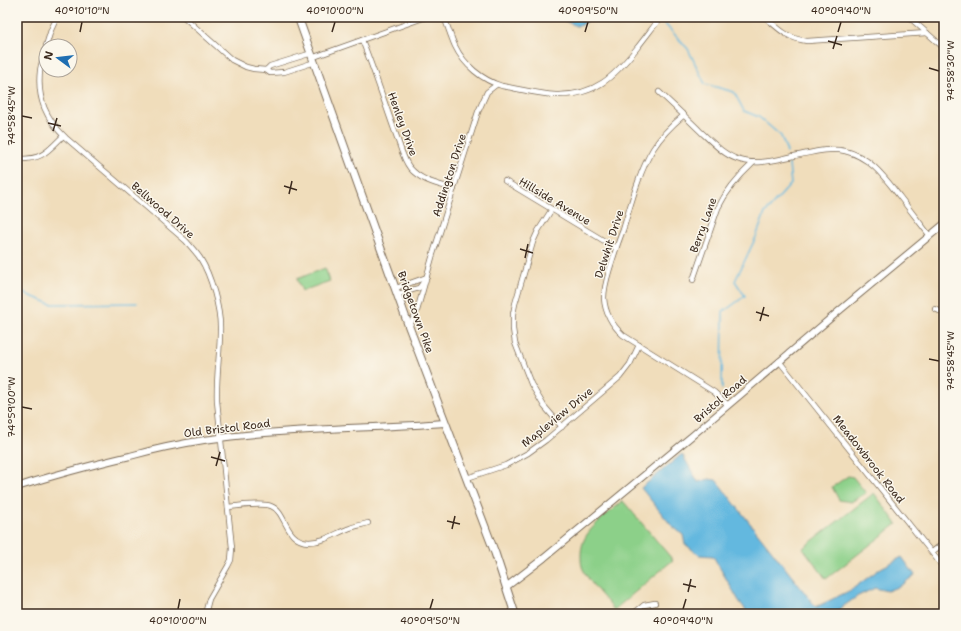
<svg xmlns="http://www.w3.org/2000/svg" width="961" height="631" viewBox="0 0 961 631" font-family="'Shantell Sans',sans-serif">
<rect width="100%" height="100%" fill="#fbf7ec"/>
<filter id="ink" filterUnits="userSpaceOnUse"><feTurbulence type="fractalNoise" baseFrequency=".025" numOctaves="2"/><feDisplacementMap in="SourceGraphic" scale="8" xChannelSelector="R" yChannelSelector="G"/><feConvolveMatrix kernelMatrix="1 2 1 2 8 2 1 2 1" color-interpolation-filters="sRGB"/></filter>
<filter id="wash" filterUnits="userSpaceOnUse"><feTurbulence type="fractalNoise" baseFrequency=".012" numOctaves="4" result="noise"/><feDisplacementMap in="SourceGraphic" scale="16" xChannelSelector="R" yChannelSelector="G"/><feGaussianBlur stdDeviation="0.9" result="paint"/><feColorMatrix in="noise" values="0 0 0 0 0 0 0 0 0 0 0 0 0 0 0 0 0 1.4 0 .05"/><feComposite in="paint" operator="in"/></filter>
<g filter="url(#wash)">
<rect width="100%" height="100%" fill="#f0ddbb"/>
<!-- green -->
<g fill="#8cd089" stroke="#647d54">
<path d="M325,268L330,281L302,291L297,279Z"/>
<path d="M848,476L853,477L866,493L851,502L839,500L832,487Z"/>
<path d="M874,493L897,524L826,579L803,548Z"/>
<path d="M623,501L673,560L614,610C604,597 591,585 584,571C581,566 581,561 581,555C581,550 582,545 584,540C590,526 611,511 623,501Z"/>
</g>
<!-- water -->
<g fill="#63b8df" stroke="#4f717e">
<path d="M557,17H592L582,25L576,26Z"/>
<path d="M682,454L698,482L709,479L716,480L816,607L851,590L881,568L902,557L915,575L900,586L887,591L875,588L858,596L835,612L834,614H749L739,601L713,556L699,555L685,544L683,535L671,525L641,488Z"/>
</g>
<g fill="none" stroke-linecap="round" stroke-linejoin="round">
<!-- stream -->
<g stroke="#63b8df" stroke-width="1.5">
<path d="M653,17H655"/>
<path d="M663,22L688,49L705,84L734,92L744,111L759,117L781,136L787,152"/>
<path d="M17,282L23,293L51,304L137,303"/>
<path d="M722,389L723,312L745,296L735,281L756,237L765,213L791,184L789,164"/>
</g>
</g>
</g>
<g filter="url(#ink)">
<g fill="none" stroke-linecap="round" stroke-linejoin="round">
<defs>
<g id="minor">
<path d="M184,17L213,43L232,60L246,67L254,69L266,70L270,73L284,72L315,62"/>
<path d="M444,17C448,27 451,37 455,46C464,65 482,80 502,86C520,89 538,94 556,95C595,96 614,77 637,48C645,38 653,27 661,17"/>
<path d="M765,17C779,29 788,39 807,41L927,33"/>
<path d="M909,17L944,48"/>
<path d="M362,40C374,70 384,101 395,132C399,142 403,160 410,168C421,181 438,184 454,189"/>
<path d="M46,46L51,30L57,17"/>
<path d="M46,47C44,55 41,63 40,71C37,99 46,119 66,138L186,241C191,247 196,252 200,258C211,275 221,310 220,331C220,354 216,377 217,401L232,548L231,560L228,566L209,599L205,614"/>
<path d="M314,57L426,17"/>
<path d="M266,70L270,66L312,53"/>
<path d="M659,92C673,105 687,118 701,132C712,142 723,154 737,159C756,166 775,160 794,156C810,153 829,147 845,151C871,157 885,178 900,197C910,210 920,223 930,236"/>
<path d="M684,115C672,125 661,136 653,149C639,172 631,204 623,230C618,242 614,255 610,268C607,278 604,287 604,298C605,313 612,325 623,335L714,392L728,405"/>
<path d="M17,159C42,160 47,152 63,136"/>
<path d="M505,181L616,248"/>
<path d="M552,209L538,231L533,242L515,304L513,314V329L515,343L531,384L544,406L562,427"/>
<path d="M693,280L718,208C727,189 739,176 753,163"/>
<path d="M396,288L427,277"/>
<path d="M398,294L419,288L424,281"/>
<path d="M935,309L944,313"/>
<path d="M409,327L417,311L433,254L478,112L487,92L496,85"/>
<path d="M779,361L944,568"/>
<path d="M467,478L506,465L528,453L546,440L620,377L630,364L639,345"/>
<path d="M228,507C236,506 264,503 271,506C287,512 284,541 309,542C324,542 336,533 350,528C355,526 362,525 368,523"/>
<path d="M932,552L944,543"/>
<path d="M633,614L644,605L655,603"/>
<path d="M942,614L944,613"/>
</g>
<g id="secondary">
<path d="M17,487C54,475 92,465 130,456C155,449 179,444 204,440C284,428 365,429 445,423"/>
<path d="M506,587L544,558L693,435L839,311L944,224"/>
</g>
<path id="primary" d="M298,17L409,327L495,553L515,614"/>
</defs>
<!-- minor casing -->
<use href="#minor" stroke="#7a6955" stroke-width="6"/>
<!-- secondary casing -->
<use href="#secondary" stroke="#7a6955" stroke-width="8"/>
<!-- primary casing -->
<use href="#primary" stroke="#7a6955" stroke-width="9"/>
<!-- minor -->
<use href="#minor" stroke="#fff" stroke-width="4.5"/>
<!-- secondary -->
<use href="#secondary" stroke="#fff" stroke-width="6"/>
<!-- primary -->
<use href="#primary" stroke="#fff" stroke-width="7"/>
</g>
</g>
<!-- ticks -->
<path fill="none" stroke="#3b2a1e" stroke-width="1.5" d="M80,32L82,22M332,32L335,22M585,32L588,22M838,32L841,22M828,41L842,45M833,49L837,36M929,68L939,71M22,116L32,118M48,123L61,126M53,131L57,118M284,186L297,190M289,194L292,181M520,249L533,253M525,258L528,244M756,312L769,316M760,321L764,307M929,359L939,361M22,407L32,409M211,457L225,461M216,466L220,452M447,521L460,524M452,529L455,516M683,584L696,587M688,592L691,579M178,609L180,599M430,609L433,599M683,609L686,599"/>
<g text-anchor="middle" stroke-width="3" stroke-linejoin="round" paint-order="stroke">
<!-- street labels -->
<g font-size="11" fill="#3b2a1e" stroke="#fbf7ec">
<text transform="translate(403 124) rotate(70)" y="4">Henley Drive</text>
<text transform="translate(449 175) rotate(-72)" y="4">Addington Drive</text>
<text transform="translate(555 201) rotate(31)" y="4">Hillside Avenue</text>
<text transform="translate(163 210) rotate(41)" y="4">Bellwood Drive</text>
<text transform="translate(703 225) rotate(-70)" y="4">Berry Lane</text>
<text transform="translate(609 244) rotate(-72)" y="4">Delwhit Drive</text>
<text transform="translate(416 312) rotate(70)" y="4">Bridgetown Pike</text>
<text transform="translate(720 399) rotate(-41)" y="4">Bristol Road</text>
<text transform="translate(557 417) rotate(-39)" y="4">Mapleview Drive</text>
<text transform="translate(227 428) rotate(-7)" y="4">Old Bristol Road</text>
<text transform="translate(869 459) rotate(52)" y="4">Meadowbrook Road</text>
</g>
</g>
<!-- margin -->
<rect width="961" height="631" fill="none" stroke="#fbf7ec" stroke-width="44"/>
<!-- north arrow -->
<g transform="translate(58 58) rotate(285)"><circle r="19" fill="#fbf7ec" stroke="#aea59a"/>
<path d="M0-3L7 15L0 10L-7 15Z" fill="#1f6fb2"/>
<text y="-6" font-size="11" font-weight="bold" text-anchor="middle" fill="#3b2a1e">N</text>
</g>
<rect x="22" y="22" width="917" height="587" fill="none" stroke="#3b2a1e" stroke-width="1.5"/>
<g font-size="10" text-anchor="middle" fill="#3b2a1e">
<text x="82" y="14">40°10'10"N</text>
<text x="335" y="14">40°10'00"N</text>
<text x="588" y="14">40°09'50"N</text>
<text x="841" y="14">40°09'40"N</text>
<text transform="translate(950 71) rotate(-90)" y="4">74°58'30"W</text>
<text transform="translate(11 116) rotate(-90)" y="4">74°58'45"W</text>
<text transform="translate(950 361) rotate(-90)" y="4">74°58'45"W</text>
<text transform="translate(11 407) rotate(-90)" y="4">74°59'00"W</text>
<text x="178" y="624">40°10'00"N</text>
<text x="430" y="624">40°09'50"N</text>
<text x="683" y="624">40°09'40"N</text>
</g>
</svg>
